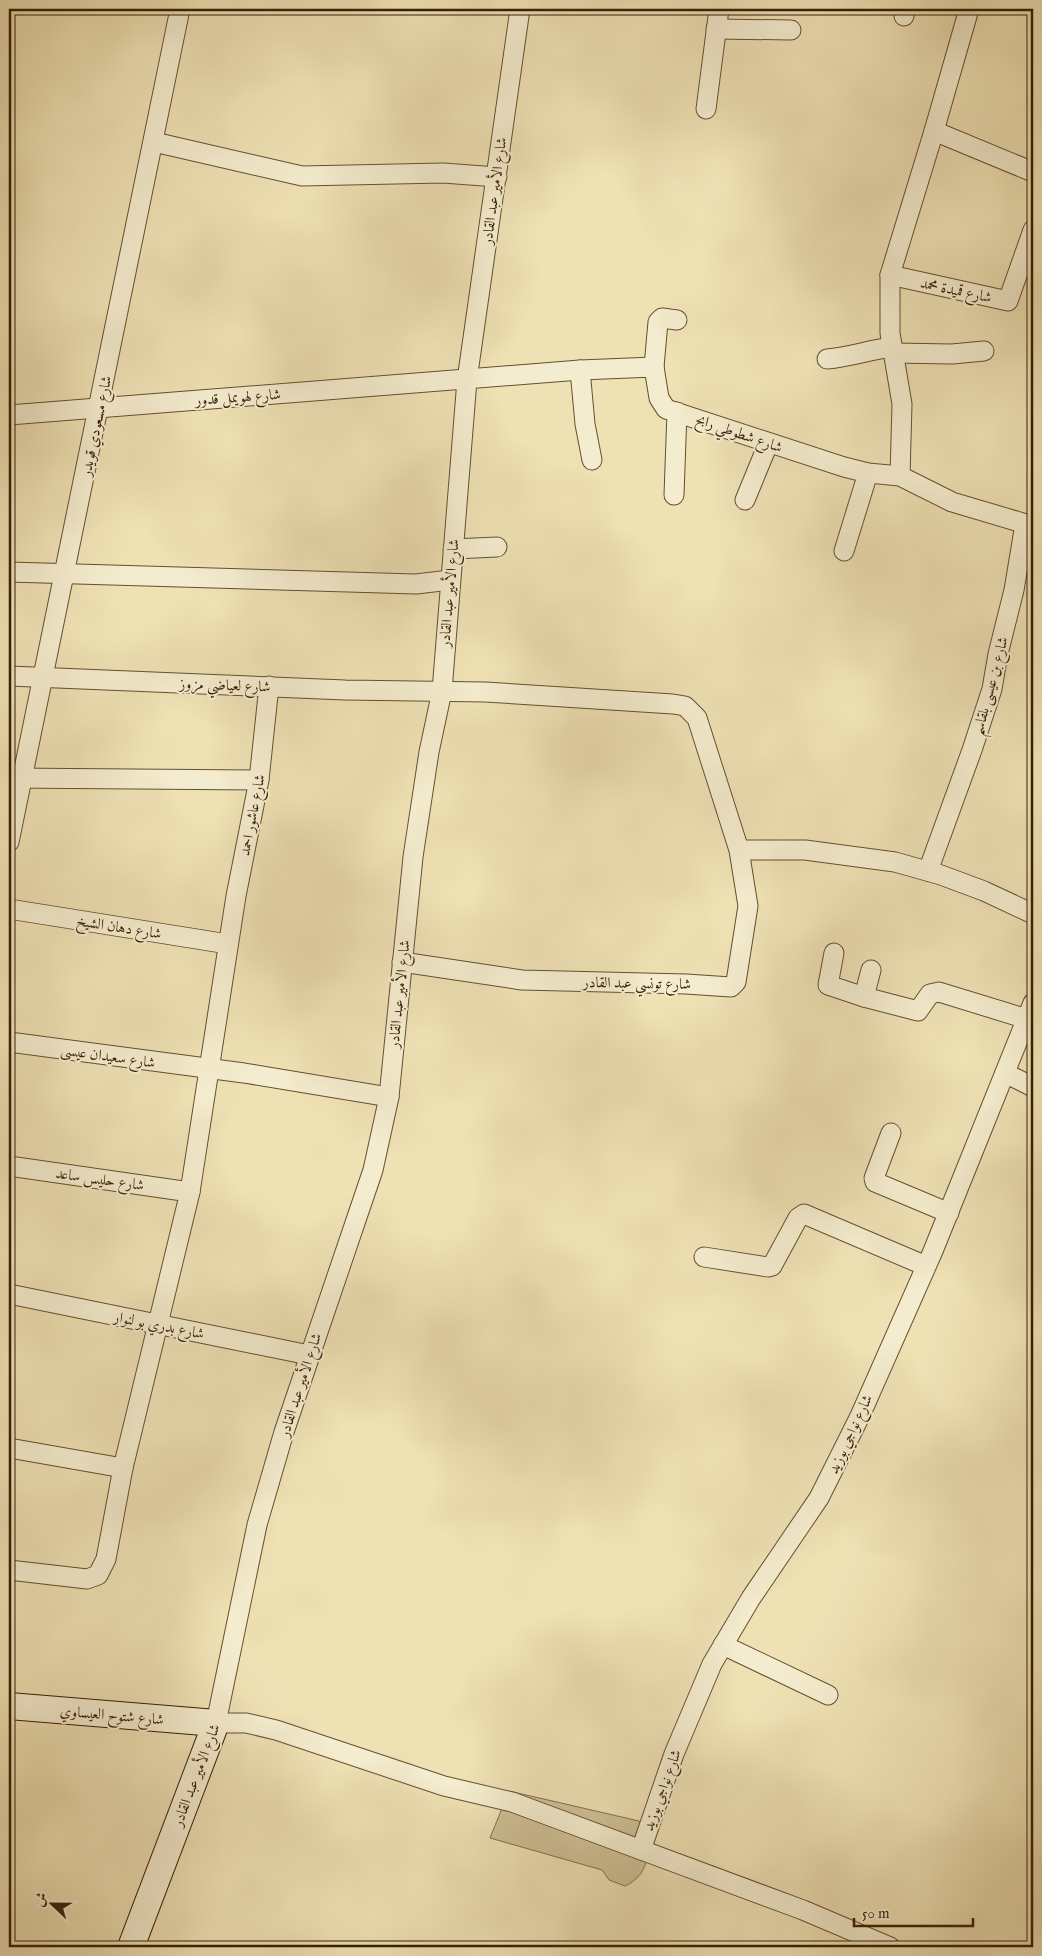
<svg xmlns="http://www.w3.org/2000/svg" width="1042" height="1956" viewBox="0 0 1042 1956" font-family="'IM FELL English',Amiri,serif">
<rect width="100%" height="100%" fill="#eee1b4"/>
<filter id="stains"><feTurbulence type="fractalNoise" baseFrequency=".004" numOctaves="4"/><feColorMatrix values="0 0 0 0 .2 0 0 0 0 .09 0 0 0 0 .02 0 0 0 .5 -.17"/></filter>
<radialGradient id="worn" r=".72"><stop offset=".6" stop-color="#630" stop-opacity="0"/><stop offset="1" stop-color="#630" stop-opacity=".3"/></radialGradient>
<!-- green -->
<path fill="#cfc096" stroke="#836f4d" d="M509,1791L639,1821C653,1843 651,1875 625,1886L609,1880L602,1870L490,1838Z"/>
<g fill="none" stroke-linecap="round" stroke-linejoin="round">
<defs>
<g id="street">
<path d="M520,9L467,380L442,691L429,752L413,857L389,1097L373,1170L284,1432L257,1525L216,1723H246L276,1730L444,1786L512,1802L803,1910L890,1947"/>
<path d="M904,16L905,9"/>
<path d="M716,29L791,30"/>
<path d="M706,109L719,9"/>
<path d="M934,131L1033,172"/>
<path d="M154,142L302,176L443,173L497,177"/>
<path d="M890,275L1008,301L1033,230"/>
<path d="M893,353L952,354L984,351"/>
<path d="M827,359C850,357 869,350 892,347"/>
<path d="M654,367L658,322L662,318L677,320"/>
<path d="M580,370L585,424L592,460"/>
<path d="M9,415L580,370L654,367L659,398L666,409L844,467L868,473L900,476L952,502L1033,526"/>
<path d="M900,476L902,404L890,333V275L934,131L969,9"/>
<path d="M674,495L677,412"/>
<path d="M745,500L768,444"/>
<path d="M453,549L497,547"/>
<path d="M844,551L868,473"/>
<path d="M9,572L416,584L450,580"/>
<path d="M9,676L345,690L485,692L673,704L685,706L697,718L739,850L748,906L736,982L731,987L686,984L522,980L402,962"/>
<path d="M10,778L259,780"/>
<path d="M9,842L180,9"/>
<path d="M739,850H805L895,862L941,875L984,891L1033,914"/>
<path d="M928,871L972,750L992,689L998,654L1014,590L1025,524"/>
<path d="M9,909L228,944"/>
<path d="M834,953L828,985L864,997"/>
<path d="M871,970L864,997L918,1011L930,994L939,992L1027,1019"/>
<path d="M9,1042L244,1073L389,1097"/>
<path d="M1005,1073L1033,1087"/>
<path d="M891,1133L874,1178L875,1182L949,1213"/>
<path d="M9,1166L190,1192"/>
<path d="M704,1257L768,1267L772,1266L798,1218L804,1214L926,1266"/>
<path d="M9,1294L309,1355"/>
<path d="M9,1448L123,1468"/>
<path d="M9,1570L87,1579L98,1575L106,1559L123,1468L190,1192L236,896L259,780L269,686"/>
<path d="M723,1645L828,1695"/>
<path d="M641,1850L674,1754L712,1664L751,1598L819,1498L860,1416L933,1251L1033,1003"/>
</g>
<path id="secondary" d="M9,1706L216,1723L131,1947"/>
</defs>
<!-- street casing -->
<use href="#street" stroke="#654f30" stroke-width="21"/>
<!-- secondary casing -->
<use href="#secondary" stroke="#371e04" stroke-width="28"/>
<!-- street -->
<use href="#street" stroke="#f4ecce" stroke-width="19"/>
<!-- secondary -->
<use href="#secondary" stroke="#f4ecce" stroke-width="26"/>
</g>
<g text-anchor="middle" stroke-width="4" stroke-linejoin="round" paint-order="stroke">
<!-- street labels -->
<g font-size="15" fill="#371e04" stroke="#f4ecce">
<text transform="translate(494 191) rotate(-82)" y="5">شارع الأمير عبد القادر</text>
<text transform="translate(956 290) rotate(12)" y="5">شارع قميدة محمد</text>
<text transform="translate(238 397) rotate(-4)" y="5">شارع لهويمل قدور</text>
<text transform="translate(96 426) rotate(-78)" y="5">شارع مسعودي قويدر</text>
<text transform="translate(739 433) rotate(19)" y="5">شارع شطوطي رابح</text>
<text transform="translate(449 593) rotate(-85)" y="5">شارع الأمير عبد القادر</text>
<text transform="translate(225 685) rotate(2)" y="5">شارع لعياضي مزوز</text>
<text transform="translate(990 686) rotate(-75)" y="5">شارع بن عيسى بلقاسم</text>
<text transform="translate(252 815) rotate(-79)" y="5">شارع عاشور احمد</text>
<text transform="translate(119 927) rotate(9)" y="5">شارع دهان الشيخ</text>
<text transform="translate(637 983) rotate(1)" y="5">شارع تونسي عبد القادر</text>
<text transform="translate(399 994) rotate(-84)" y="5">شارع الأمير عبد القادر</text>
<text transform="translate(108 1056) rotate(8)" y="5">شارع سعيدان عيسى</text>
<text transform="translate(100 1179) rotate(8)" y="5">شارع حليس ساعد</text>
<text transform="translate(159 1325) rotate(11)" y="5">شارع بدري بو لنوار</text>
<text transform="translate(300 1385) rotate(-72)" y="5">شارع الأمير عبد القادر</text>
<text transform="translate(850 1434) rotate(-65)" y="5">شارع نواجي بوزيد</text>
<text transform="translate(112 1715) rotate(5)" y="5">شارع شتوح العيساوي</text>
<text transform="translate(196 1775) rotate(-69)" y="5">شارع الأمير عبد القادر</text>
<text transform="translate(662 1790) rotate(-70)" y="5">شارع نواجي بوزيد</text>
</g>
</g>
<!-- margin -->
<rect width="1042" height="1956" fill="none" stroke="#eee1b4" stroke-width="30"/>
<rect x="10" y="10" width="1022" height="1936" fill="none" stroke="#371e04" stroke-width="2.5"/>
<rect x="15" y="15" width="1012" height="1926" fill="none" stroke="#371e04"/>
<!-- north arrow -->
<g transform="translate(52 1904) rotate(292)" stroke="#f4ecce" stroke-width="4" paint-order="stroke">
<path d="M0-4L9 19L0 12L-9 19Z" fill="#371e04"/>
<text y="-8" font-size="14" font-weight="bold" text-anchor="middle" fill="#371e04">ش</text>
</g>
<!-- scale -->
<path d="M854 1918v8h119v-8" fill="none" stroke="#371e04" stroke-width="2.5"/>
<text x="862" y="1918" font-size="15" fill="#371e04" stroke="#f4ecce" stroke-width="4" paint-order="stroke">50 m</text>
<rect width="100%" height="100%" filter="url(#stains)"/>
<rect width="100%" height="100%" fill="url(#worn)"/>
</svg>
